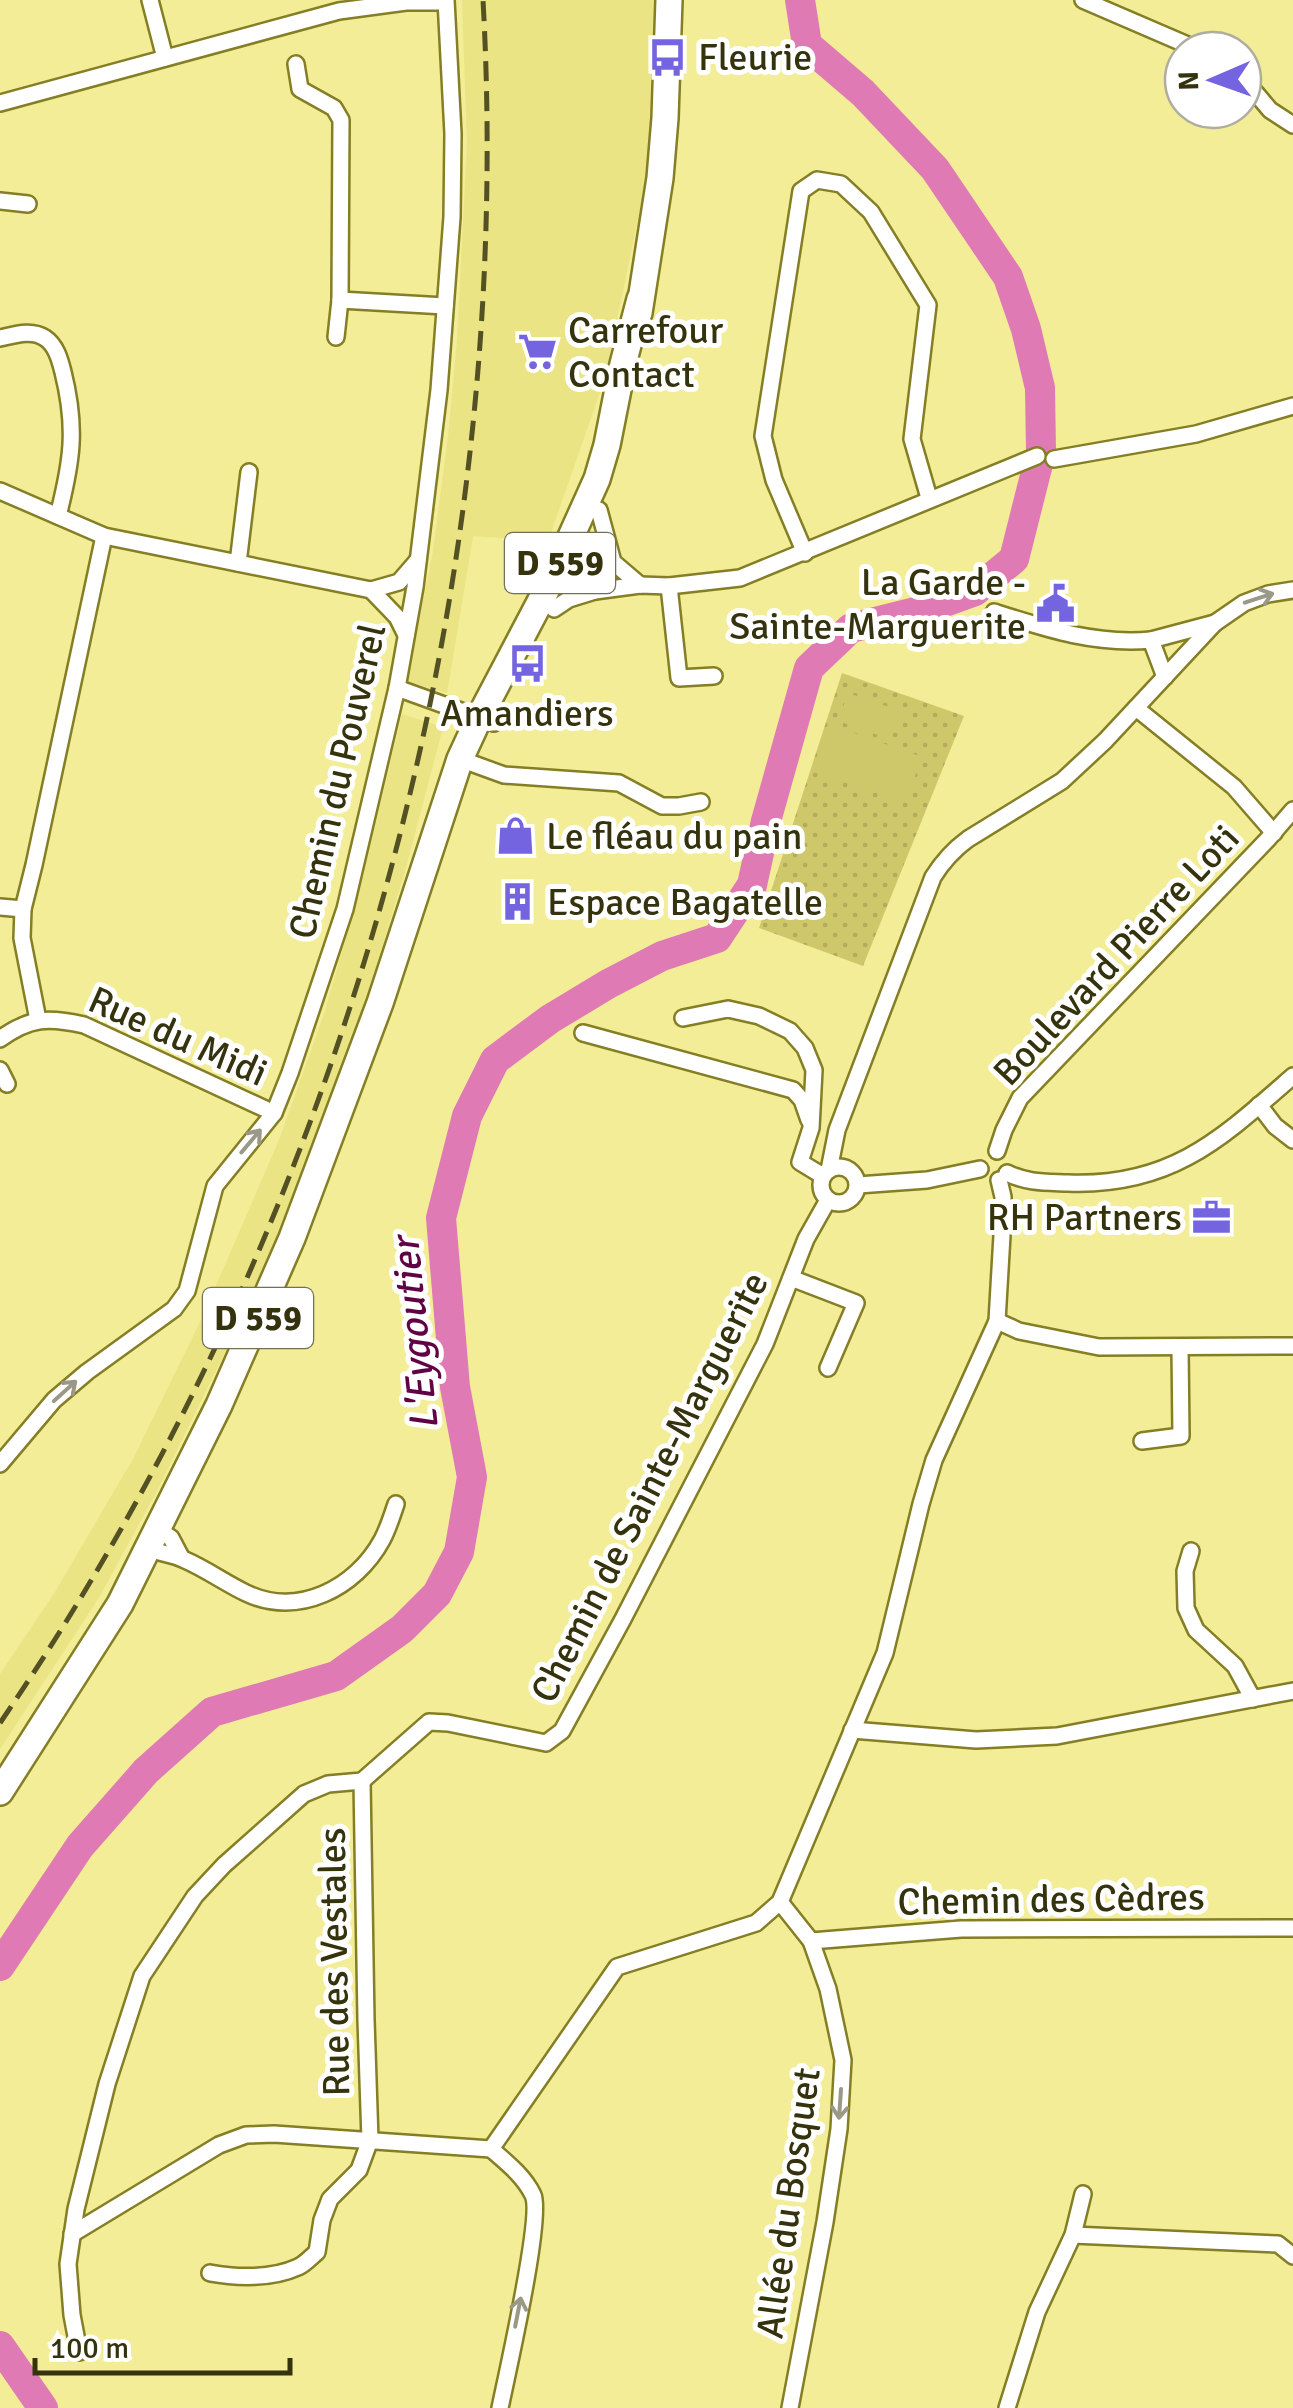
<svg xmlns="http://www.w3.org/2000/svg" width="1293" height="2408" viewBox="0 0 1293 2408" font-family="Signika,sans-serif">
<defs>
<pattern id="park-dots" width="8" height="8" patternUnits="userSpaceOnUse" patternTransform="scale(2.5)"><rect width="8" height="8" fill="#cfc86b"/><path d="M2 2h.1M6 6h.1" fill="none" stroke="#b2ac5c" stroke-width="1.8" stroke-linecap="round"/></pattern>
</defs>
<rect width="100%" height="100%" fill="#f2ed96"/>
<!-- built -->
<g fill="#eae484">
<path d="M462,0H657L653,148L604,381L548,541L473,536L447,693L407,681L433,551L448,437L457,340L467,143Z"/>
<path d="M402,714L443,727L406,868L366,999L312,1152L256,1289L158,1489L100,1596L0,1749V1674L55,1592L133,1459L202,1318L279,1140L325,1011L361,885Z"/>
</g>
<!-- park -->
<path fill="url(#park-dots)" d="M842,673L964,716L863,966L759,928Z"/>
<!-- pitch -->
<g fill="#cfc86b">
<path d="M848,693L900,711L889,739L838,721Z"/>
<path d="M829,724L922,757L905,803L814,772Z"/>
</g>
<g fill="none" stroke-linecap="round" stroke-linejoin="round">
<!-- river -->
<g stroke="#df7ab5" stroke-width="30">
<path d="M0,1966L80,1846L146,1771L212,1712L336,1676L402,1629L437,1594L459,1552L472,1477L455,1387L441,1218L467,1116L495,1060L550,1019L608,984L662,956L717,938L752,885L766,821L809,668L851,628L919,611L975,591L1014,559L1041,452L1040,388L1026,329L1008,277L935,169L863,93L807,45L800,0"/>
<path d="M0,2346L43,2408"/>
</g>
<defs>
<g id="minor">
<path d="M150,0L165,58"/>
<path d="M1083,0L1199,50"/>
<path d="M296,64L300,89L334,108L341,120L340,300L336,337"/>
<path d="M1243,78L1270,110L1293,125"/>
<path d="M0,103L339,11L406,2H445"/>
<path d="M0,201L28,204"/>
<path d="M340,300L445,306"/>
<path d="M0,338C14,335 32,329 45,338C56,345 60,360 63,372C77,428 72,461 58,516"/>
<path d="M1054,459L1196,434L1293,406"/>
<path d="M0,491L104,536L371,590L399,582L418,560"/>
<path d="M599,510L613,562L640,585"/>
<path d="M574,543C572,568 571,579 595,591"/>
<path d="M805,553L774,480L763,436L801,191L817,180L841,184L871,212L928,305L912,439L929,498"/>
<path d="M238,563L249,472"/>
<path d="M669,586L679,678L714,676"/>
<path d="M371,590L397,617L406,635"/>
<path d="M554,609L569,599L595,591L640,585L669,586L740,578L1037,456"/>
<path d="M994,612C1047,629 1095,645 1151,640L1165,677"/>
<path d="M1151,640L1215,623"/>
<path d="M397,688L494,723"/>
<path d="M1136,708L1234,787L1274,833"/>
<path d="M460,759L504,775L619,783L662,806H679L701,802"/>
<path d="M0,907L23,909"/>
<path d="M683,1018L728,1009L759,1016L790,1031L805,1048L814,1070L811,1128L800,1162L823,1176"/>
<path d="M38,1020L22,938L23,909L34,865L104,536"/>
<path d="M583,1033L793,1090L802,1100L809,1120"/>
<path d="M0,1039C30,1017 49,1017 84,1025L274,1113"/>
<path d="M0,1070L7,1084"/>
<path d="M1259,1105L1275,1126L1293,1140"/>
<path d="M997,1151L1004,1130L1020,1098L1268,839L1293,810"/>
<circle cx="839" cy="1185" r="18"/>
<path d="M829,1170L837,1130L933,877C943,861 953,850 968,839L1062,781L1105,741L1215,623L1244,603L1268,594L1293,590"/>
<path d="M1007,1173C1027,1183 1046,1182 1068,1183C1171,1187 1221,1139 1293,1076"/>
<path d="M858,1185L927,1180L980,1169"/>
<path d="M791,1278L856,1303L828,1368"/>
<path d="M997,1321L1019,1331L1099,1347L1293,1346"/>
<path d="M1142,1441L1181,1436L1180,1347"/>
<path d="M0,1464L54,1400L87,1372L174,1309L187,1291L215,1186L274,1113L290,1073L345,909L397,688L415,587L439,390L452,217L453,134L446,0"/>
<path d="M158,1529L171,1538L181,1557"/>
<path d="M148,1549C160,1553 173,1554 185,1560C206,1569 225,1583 246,1593C298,1618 356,1588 382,1540C388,1529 392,1516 396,1504"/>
<path d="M1191,1551L1185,1571L1186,1608L1196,1630L1235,1666L1253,1699"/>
<path d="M852,1730L976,1740L1057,1736L1293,1691"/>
<path d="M780,1902L811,1941L828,1989L843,2060L839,2129L825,2222L790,2408"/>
<path d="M811,1941L961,1929L1293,1928"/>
<path d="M491,2149L617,1967L756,1923L780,1902L885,1653L921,1504L934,1460L997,1321L1003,1218V1197L999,1180"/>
<path d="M491,2149C506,2162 524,2176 533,2195C543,2216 507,2374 500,2408"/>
<path d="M72,2234L219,2145L246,2135L274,2134L491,2149"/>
<path d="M1073,2235L1278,2244L1293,2256"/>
<path d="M210,2273C237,2278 272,2279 298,2267C305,2264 311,2257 317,2252L322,2220L330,2199L359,2170L370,2140L366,2020L362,1781"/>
<path d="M79,2352L72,2315L68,2264L76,2209L107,2084L142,1976L195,1896L224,1865L304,1794L328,1784L362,1781L429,1722L448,1723L546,1743L562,1731L623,1619L765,1344L806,1239L828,1200"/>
<path d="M1007,2408L1037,2312L1073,2235L1083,2194"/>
</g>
<g id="primary">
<path d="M639,313L660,178L665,118L669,0"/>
<path d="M0,1792L120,1604L219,1405L292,1238L380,1003L460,759L479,718L551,581L597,479L607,445L623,364L640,299"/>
</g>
</defs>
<!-- minor casing -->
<use href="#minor" stroke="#847e25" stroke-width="20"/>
<!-- primary casing -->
<use href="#primary" stroke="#847e25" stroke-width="30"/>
<!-- minor -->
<use href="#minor" stroke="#fff" stroke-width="15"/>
<!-- primary -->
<use href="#primary" stroke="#fff" stroke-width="25"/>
<!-- rail -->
<path stroke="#535024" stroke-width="5" stroke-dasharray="20 10" stroke-linecap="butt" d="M0,1723C341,1225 517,603 483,0"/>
</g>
<!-- one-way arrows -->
<defs><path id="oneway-shaft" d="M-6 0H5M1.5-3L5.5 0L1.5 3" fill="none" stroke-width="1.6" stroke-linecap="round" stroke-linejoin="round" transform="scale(2.5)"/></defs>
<g stroke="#9a9886">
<use href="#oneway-shaft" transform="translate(1259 598) rotate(-18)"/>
<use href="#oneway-shaft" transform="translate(251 1141) rotate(-50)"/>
<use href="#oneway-shaft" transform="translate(65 1391) rotate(-42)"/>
<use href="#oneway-shaft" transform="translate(840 2104) rotate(94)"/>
<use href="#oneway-shaft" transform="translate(518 2312) rotate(-79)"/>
</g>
<!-- icons -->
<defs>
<symbol id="bus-bare" viewBox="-9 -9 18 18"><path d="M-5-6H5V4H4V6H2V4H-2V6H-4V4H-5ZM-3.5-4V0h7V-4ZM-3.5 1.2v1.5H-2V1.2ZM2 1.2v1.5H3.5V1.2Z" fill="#7464df" stroke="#fff" stroke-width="2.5" paint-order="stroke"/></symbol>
<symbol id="supermarket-bare" viewBox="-9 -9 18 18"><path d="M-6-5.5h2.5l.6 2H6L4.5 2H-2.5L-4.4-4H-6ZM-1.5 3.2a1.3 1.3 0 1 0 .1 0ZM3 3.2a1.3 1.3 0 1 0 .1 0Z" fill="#7464df" stroke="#fff" stroke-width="2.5" paint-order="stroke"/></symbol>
<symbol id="civic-bare" viewBox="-9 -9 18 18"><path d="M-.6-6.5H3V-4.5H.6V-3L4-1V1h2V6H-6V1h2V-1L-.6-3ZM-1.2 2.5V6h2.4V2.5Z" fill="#7464df" stroke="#fff" stroke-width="2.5" paint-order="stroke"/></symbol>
<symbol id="shop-bare" viewBox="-9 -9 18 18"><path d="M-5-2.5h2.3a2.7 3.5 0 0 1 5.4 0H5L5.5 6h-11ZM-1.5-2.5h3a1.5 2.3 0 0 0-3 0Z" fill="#7464df" stroke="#fff" stroke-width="2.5" paint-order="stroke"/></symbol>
<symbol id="building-bare" viewBox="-9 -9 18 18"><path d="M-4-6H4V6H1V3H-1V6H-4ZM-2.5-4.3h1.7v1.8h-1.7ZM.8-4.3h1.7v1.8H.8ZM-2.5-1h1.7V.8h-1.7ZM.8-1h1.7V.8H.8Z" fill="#7464df" stroke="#fff" stroke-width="2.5" paint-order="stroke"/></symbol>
<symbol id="office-bare" viewBox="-9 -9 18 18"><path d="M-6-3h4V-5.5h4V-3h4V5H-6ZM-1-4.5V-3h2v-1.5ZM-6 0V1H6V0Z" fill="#7464df" stroke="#fff" stroke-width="2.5" paint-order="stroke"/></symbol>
</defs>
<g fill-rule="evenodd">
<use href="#bus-bare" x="640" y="30" width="55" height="55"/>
<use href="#supermarket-bare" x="510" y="324" width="55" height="55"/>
<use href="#civic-bare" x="1028" y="576" width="55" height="55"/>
<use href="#bus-bare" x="500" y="636" width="55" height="55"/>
<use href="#shop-bare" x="488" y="808" width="55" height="55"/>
<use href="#building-bare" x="490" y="874" width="55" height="55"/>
<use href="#office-bare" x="1184" y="1190" width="55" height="55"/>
</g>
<g text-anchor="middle" stroke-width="10" stroke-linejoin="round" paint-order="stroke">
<!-- shield labels -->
<g fill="#fff" stroke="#727056" stroke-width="2.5">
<rect x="505" y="533" width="110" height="60" rx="8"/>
<rect x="203" y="1288" width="110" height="60" rx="8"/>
</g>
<g font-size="35" font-weight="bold" fill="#35320e">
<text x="560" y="575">D 559</text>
<text x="258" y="1330">D 559</text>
</g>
<!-- poi labels -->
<g font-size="38" fill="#35320e" stroke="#fff" text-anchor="start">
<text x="698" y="70">Fleurie</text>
<text x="568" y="343">Carrefour<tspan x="568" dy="44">Contact</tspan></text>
<text x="1026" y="595" text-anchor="end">La Garde -<tspan x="1026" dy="44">Sainte-Marguerite</tspan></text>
<text x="527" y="726" text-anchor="middle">Amandiers</text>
<text x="546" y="849">Le fléau du pain</text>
<text x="547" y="915">Espace Bagatelle</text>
<text x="1182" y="1230" text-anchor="end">RH Partners</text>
</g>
<!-- street labels -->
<g font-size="38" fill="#35320e" stroke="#fff">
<text transform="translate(337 781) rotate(-77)" y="13">Chemin du Pouverel</text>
<text transform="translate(1116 955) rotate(-47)" y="13">Boulevard Pierre Loti</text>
<text transform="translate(178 1036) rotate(24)" y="13">Rue du Midi</text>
<text transform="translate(649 1487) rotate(-63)" y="13">Chemin de Sainte-Marguerite</text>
<text transform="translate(1051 1899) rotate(-1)" y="13">Chemin des Cèdres</text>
<text transform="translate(334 1962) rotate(-91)" y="13">Rue des Vestales</text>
<text transform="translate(788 2203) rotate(-82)" y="13">Allée du Bosquet</text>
</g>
<!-- water labels -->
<g font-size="40" font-style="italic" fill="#610245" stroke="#fff">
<text transform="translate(414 1334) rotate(-96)" y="14">L'Eygoutier</text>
</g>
</g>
<!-- north arrow -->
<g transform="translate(1213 80) rotate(268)"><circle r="48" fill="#ffffff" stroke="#aead9f" stroke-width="2.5"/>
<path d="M0-8L18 38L0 25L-18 38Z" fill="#7464df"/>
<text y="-15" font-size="28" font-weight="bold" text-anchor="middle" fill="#35320e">N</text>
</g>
<!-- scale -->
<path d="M35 2358v15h255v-15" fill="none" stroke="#35320e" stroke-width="5"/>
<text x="50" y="2358" font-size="30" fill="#35320e" stroke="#ffffff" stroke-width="8" paint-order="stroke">100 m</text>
</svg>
